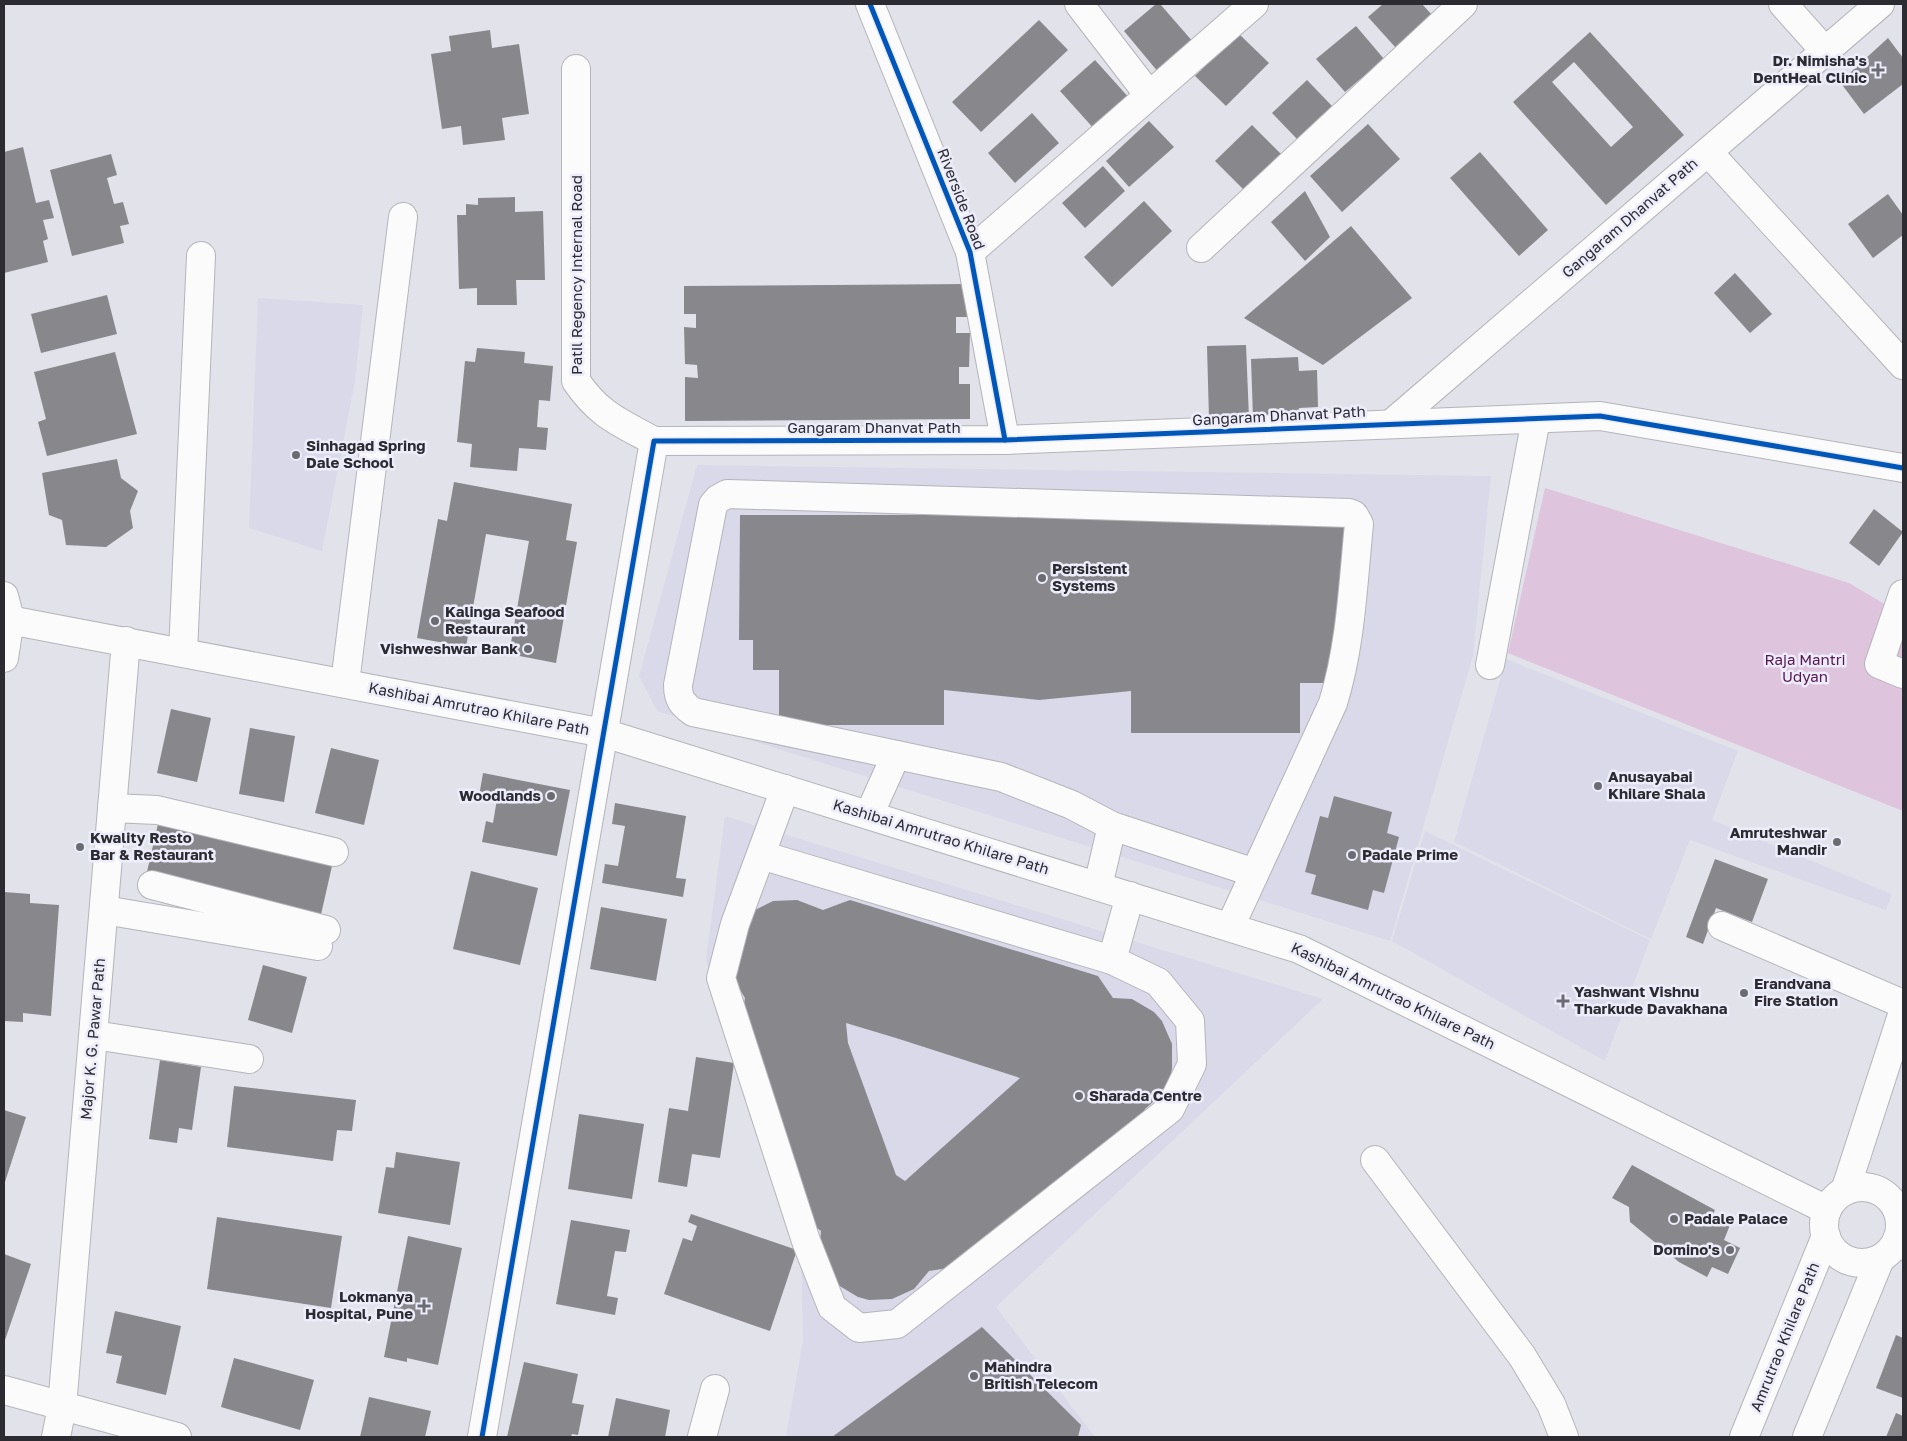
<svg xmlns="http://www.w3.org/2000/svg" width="1907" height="1441" viewBox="0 0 1907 1441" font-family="'Golos Text',sans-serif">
<rect width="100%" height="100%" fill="#e2e2ea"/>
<!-- built -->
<g fill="#dad9e9">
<path d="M258,298L363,305L355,381L322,551L249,528Z"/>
<path d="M697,465L1491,476L1473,656L1390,941L657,711L639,676Z"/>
<path d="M1506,659L1738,751L1712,820L1892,894L1886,910L1690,840L1651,939L1454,842Z"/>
<path d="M725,816L1323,999L996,1307L1095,1437H786L803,1340L801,1257L706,960Z"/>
<path d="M1425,831L1650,940L1605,1061L1392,941Z"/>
</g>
<!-- green -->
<path fill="#dfc4dd" d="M1545,488L1849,583L1903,615V811L1508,653Z"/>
<!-- building -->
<g fill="#88878c" fill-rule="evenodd">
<path d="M1156,4H1160L1194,43L1159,73L1124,31Z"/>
<path d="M1383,4H1422L1432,15L1396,48L1368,17Z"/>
<path d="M1039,20L1068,50L981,132L952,102Z"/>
<path d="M1356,26L1384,59L1345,92L1316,59Z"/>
<path d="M490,30L492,48L519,44L529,114L502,118L505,140L463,145L461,126L442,129L431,54L451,51L449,36Z"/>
<path d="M1590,32L1684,135L1606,205L1513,102ZM1574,62L1633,127L1611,147L1552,82Z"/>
<path d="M1238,33L1269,63L1226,106L1195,76Z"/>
<path d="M1888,38L1903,58V84L1864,114L1840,82Z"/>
<path d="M1095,60L1131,100L1096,131L1060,91Z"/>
<path d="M1307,80L1332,106L1297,139L1272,113Z"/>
<path d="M1032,113L1059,143L1015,183L988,153Z"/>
<path d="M1149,121L1174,147L1129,187L1106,161Z"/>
<path d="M1368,124L1400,159L1342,212L1310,176Z"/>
<path d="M1252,125L1282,155L1245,191L1215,161Z"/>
<path d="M23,147L36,203L49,200L54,218L43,220L48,239L43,241L48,262L4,273V152Z"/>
<path d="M1480,152L1548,230L1519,256L1450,178Z"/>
<path d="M111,154L117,175L107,178L114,204L123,202L129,224L120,226L124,243L72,256L50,170Z"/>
<path d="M1103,166L1125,191L1085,228L1062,203Z"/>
<path d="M1305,191L1330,237L1305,261L1271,222Z"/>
<path d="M1888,194L1903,215V235L1873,258L1848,224Z"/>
<path d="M515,197V212L543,211L545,280H516L517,305H477V288L459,289L457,215H466V204L478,205V198Z"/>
<path d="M1144,201L1172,231L1112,287L1084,257Z"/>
<path d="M1351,226L1412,298L1323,365L1244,318Z"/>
<path d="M1735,273L1772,314L1750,333L1714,293Z"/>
<path d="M969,284V317H956V333H970L969,367H959V384H970V419L685,421V377L698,378L697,365L685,364L684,327L696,328V314H684V286Z"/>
<path d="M107,295L117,334L41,353L31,314Z"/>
<path d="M1246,345L1249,418L1209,419L1207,346Z"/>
<path d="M477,348L525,352L524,363L553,366L550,401L539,400L537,427L548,428L546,450L519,448L517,471L470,467L472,444L457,442L465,361L475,362Z"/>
<path d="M115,352L137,434L47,456L38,422L46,419L34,372Z"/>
<path d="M1298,357L1299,371L1317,370L1318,407L1299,408L1300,416L1253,418L1251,359Z"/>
<path d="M117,459L121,478L138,491L130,511L133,528L106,547L66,545L62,520L49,515L42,473Z"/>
<path d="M454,482L572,504L566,540L577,542L556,663L509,654L529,541L486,534L466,647L417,638L438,519L447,521Z"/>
<path d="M1874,509L1903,532L1879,566L1849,543Z"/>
<path d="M740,515H1344V649L1331,683H1300V733H1131V691L1039,700L944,690V725H779V670H753V640H739Z"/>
<path d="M171,709L211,718L197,782L157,773Z"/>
<path d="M250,728L295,736L284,802L239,794Z"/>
<path d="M331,748L379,760L364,825L315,813Z"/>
<path d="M483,773L570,790L557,856L482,842L486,821L493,823L497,799L479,796Z"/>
<path d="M1334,796L1392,812L1387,833L1399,837L1384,893L1373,890L1368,910L1311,894L1316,875L1305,872L1320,816L1328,818Z"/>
<path d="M615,803L686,816L676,878L686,879L683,897L602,883L605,864L618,866L625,826L612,824Z"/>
<path d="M158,824L332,866L320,919L146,876Z"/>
<path d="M1715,859L1768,879L1752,922L1716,908L1703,944L1686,937Z"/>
<path d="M471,871L538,888L520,965L453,949Z"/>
<path d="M4,892L30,894V903L59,905L51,1016L23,1013V1022L4,1021Z"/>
<path d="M797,900L823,910L850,900L1098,976L1113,998L1132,999L1154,1012L1162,1021L1172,1044V1069L1169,1081L1154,1101L1145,1109L1140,1122L961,1266L929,1271L914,1289L892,1299L869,1300L858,1297L838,1285L820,1243L821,1231L802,1217L741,1021L745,998L733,978L751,912L773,901ZM846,1023L896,1038L1020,1078L905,1181L896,1175L848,1043Z"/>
<path d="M601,907L667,919L656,981L590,969Z"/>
<path d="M263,965L307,977L292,1033L248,1020Z"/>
<path d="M696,1057L734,1063L720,1158L692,1154L687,1187L658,1182L669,1108L688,1111Z"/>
<path d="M160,1060L201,1067L192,1130L179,1128L177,1143L149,1139Z"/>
<path d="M234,1086L356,1100L352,1131L337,1130L333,1161L227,1147Z"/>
<path d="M4,1110L26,1117L4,1185Z"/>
<path d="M579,1114L644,1124L632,1199L568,1189Z"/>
<path d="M396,1152L460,1162L450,1225L378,1213L386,1167L394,1168Z"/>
<path d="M1632,1165L1715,1210L1712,1216L1730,1225L1724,1240L1740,1248L1728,1274L1712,1267L1707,1277L1679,1262L1630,1222L1629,1207L1612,1198Z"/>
<path d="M691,1214L797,1250L770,1331L664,1294L683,1238L692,1241L697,1226L688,1222Z"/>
<path d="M217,1217L342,1236L331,1308L207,1289Z"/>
<path d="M571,1220L630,1230L626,1252L615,1251L607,1296L618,1298L615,1315L556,1304Z"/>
<path d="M408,1236L462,1248L438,1365L407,1358V1362L384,1357Z"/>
<path d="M4,1254L31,1264L4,1343Z"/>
<path d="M115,1311L181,1326L166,1395L116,1383L122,1356L106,1353Z"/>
<path d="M982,1327L1081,1425L1078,1437H832Z"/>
<path d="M1896,1335L1903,1338V1398L1876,1388Z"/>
<path d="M234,1358L314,1380L300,1430L221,1407Z"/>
<path d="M524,1362L578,1374L572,1403L584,1405L578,1435L572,1434L571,1437H507Z"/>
<path d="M369,1397L431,1411L425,1437H360Z"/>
<path d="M616,1398L670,1410L665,1437H608Z"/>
<path d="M1896,1413L1903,1416V1437H1886Z"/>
</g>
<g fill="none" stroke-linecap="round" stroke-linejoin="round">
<defs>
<g id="minor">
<path d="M870,4L970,252L1005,440"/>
<path d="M1079,4L1149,95"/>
<path d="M1783,4L1825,51"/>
<path d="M576,69V381C599,415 619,422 654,441"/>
<path d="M1708,152L1903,365"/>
<path d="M1201,248L1463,4"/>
<path d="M970,252L1254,4"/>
<path d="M1391,424L1880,4"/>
<path d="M1903,594L1879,664L1903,674"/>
<path d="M4,596L10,619L4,658"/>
<path d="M4,619L604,733L1299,949L1827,1210"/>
<path d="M183,652L201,256"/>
<path d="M1490,665L1536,419"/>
<path d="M345,683L403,217"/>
<path d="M112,808L157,810L334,852"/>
<path d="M869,815L896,755"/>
<path d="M761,855L1112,960L1158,982L1190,1021L1192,1064L1170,1109L897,1324L859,1328L832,1307L806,1241L721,978L735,924L785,789"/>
<path d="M152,885L326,930"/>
<path d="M1098,886L1112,826"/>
<path d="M104,910L318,946"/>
<path d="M1722,926L1903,1004"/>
<path d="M1230,927L1333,703C1351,645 1353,584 1359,524L1354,515L1349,513L727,494L718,499L713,505L678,685C678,699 682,704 693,712L1001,777L1072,805L1112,826L1255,873"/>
<path d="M1112,960L1130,896"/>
<path d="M94,1035L249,1059"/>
<path d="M1375,1160L1522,1356L1551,1404L1564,1437"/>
<path d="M1897,1240L1903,1246"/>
<path d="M4,1390L177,1437"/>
<path d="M56,1437L62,1407L126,641"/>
<path d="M482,1437L654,441L1005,440L1600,416L1903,468"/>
<path d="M702,1437L715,1389"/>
</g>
<g id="major">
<circle cx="1862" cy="1225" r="38"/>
<path d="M1845,1191L1903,1012"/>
<path d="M1744,1437L1826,1236"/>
<path d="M1807,1437L1880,1259"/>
</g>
</defs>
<!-- minor casing -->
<use href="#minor" stroke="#b4b4ba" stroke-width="30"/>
<!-- major casing -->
<use href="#major" stroke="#b4b4ba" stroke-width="30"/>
<!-- minor -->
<use href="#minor" stroke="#fbfbfc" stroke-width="28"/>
<!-- major -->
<use href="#major" stroke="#fbfbfc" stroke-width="28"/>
<defs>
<g id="cycleway">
<path d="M870,4L970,252L1005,440"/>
<path d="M482,1437L654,441L1005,440L1600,416L1903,468"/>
</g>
</defs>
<!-- cycleway casing -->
<use href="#cycleway" stroke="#edecfb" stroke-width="8"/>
<!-- cycleway -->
<use href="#cycleway" stroke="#0057b8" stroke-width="5"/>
</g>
<!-- markers -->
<g fill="#6b6b72" stroke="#edecfb" stroke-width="2">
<path d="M1875.5 62.5h5v5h5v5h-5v5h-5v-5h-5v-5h5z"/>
<circle cx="296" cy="455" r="5"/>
<circle cx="1042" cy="578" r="5"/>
<circle cx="435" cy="621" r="5"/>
<circle cx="528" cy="649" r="5"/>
<circle cx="1598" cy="786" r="5"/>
<circle cx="551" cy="796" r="5"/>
<circle cx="1837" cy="842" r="5"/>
<circle cx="80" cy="847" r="5"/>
<circle cx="1352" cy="855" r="5"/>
<circle cx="1744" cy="993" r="5"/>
<path d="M1560.5 993.5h5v5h5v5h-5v5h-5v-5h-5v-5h5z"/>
<circle cx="1079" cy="1096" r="5"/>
<circle cx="1674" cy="1219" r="5"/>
<circle cx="1730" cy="1250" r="5"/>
<path d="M421.5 1298.5h5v5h5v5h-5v5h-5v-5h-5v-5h5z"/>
<circle cx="974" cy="1376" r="5"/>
</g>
<g text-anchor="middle" stroke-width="5" stroke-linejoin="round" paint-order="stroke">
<!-- poi labels -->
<g font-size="15" font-weight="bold" fill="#2b2b31" stroke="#edecfb" text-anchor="start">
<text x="1867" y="66" text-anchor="end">Dr. Nimisha's<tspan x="1867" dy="17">DentHeal Clinic</tspan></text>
<text x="306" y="451">Sinhagad Spring<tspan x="306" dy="17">Dale School</tspan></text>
<text x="1052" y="574">Persistent<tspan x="1052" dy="17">Systems</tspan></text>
<text x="445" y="617">Kalinga Seafood<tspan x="445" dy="17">Restaurant</tspan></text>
<text x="518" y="654" text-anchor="end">Vishweshwar Bank</text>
<text x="1608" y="782">Anusayabai<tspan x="1608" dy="17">Khilare Shala</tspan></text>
<text x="541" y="801" text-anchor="end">Woodlands</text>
<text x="1827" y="838" text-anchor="end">Amruteshwar<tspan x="1827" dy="17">Mandir</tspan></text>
<text x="90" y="843">Kwality Resto<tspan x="90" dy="17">Bar &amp; Restaurant</tspan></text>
<text x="1362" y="860">Padale Prime</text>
<text x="1754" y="989">Erandvana<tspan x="1754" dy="17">Fire Station</tspan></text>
<text x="1574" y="997">Yashwant Vishnu<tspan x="1574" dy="17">Tharkude Davakhana</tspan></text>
<text x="1089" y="1101">Sharada Centre</text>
<text x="1684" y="1224">Padale Palace</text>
<text x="1720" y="1255" text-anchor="end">Domino's</text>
<text x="413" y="1302" text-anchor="end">Lokmanya<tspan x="413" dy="17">Hospital, Pune</tspan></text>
<text x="984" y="1372">Mahindra<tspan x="984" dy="17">British Telecom</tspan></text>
</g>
<!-- street labels -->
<g font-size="15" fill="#2b2b31" stroke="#edecfb">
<text transform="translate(961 199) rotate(69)" y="5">Riverside Road</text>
<text transform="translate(1630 218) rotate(-41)" y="5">Gangaram Dhanvat Path</text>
<text transform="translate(577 275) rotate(-90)" y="5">Patil Regency Internal Road</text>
<text transform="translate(1279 416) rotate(-3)" y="5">Gangaram Dhanvat Path</text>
<text x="874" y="433">Gangaram Dhanvat Path</text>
<text transform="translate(479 709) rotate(11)" y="5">Kashibai Amrutrao Khilare Path</text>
<text transform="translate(941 837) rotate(17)" y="5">Kashibai Amrutrao Khilare Path</text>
<text transform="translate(1393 996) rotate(26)" y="5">Kashibai Amrutrao Khilare Path</text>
<text transform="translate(93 1039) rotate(-85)" y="5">Major K. G. Pawar Path</text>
<text transform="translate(1785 1337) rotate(-68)" y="5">Amrutrao Khilare Path</text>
</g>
<!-- park labels -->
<g font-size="15" fill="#591750" stroke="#edecfb">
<text x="1805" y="665">Raja Mantri<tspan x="1805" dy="17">Udyan</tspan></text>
</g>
</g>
<!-- border -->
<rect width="1907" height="1441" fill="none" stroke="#2b2b31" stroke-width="10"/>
</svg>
